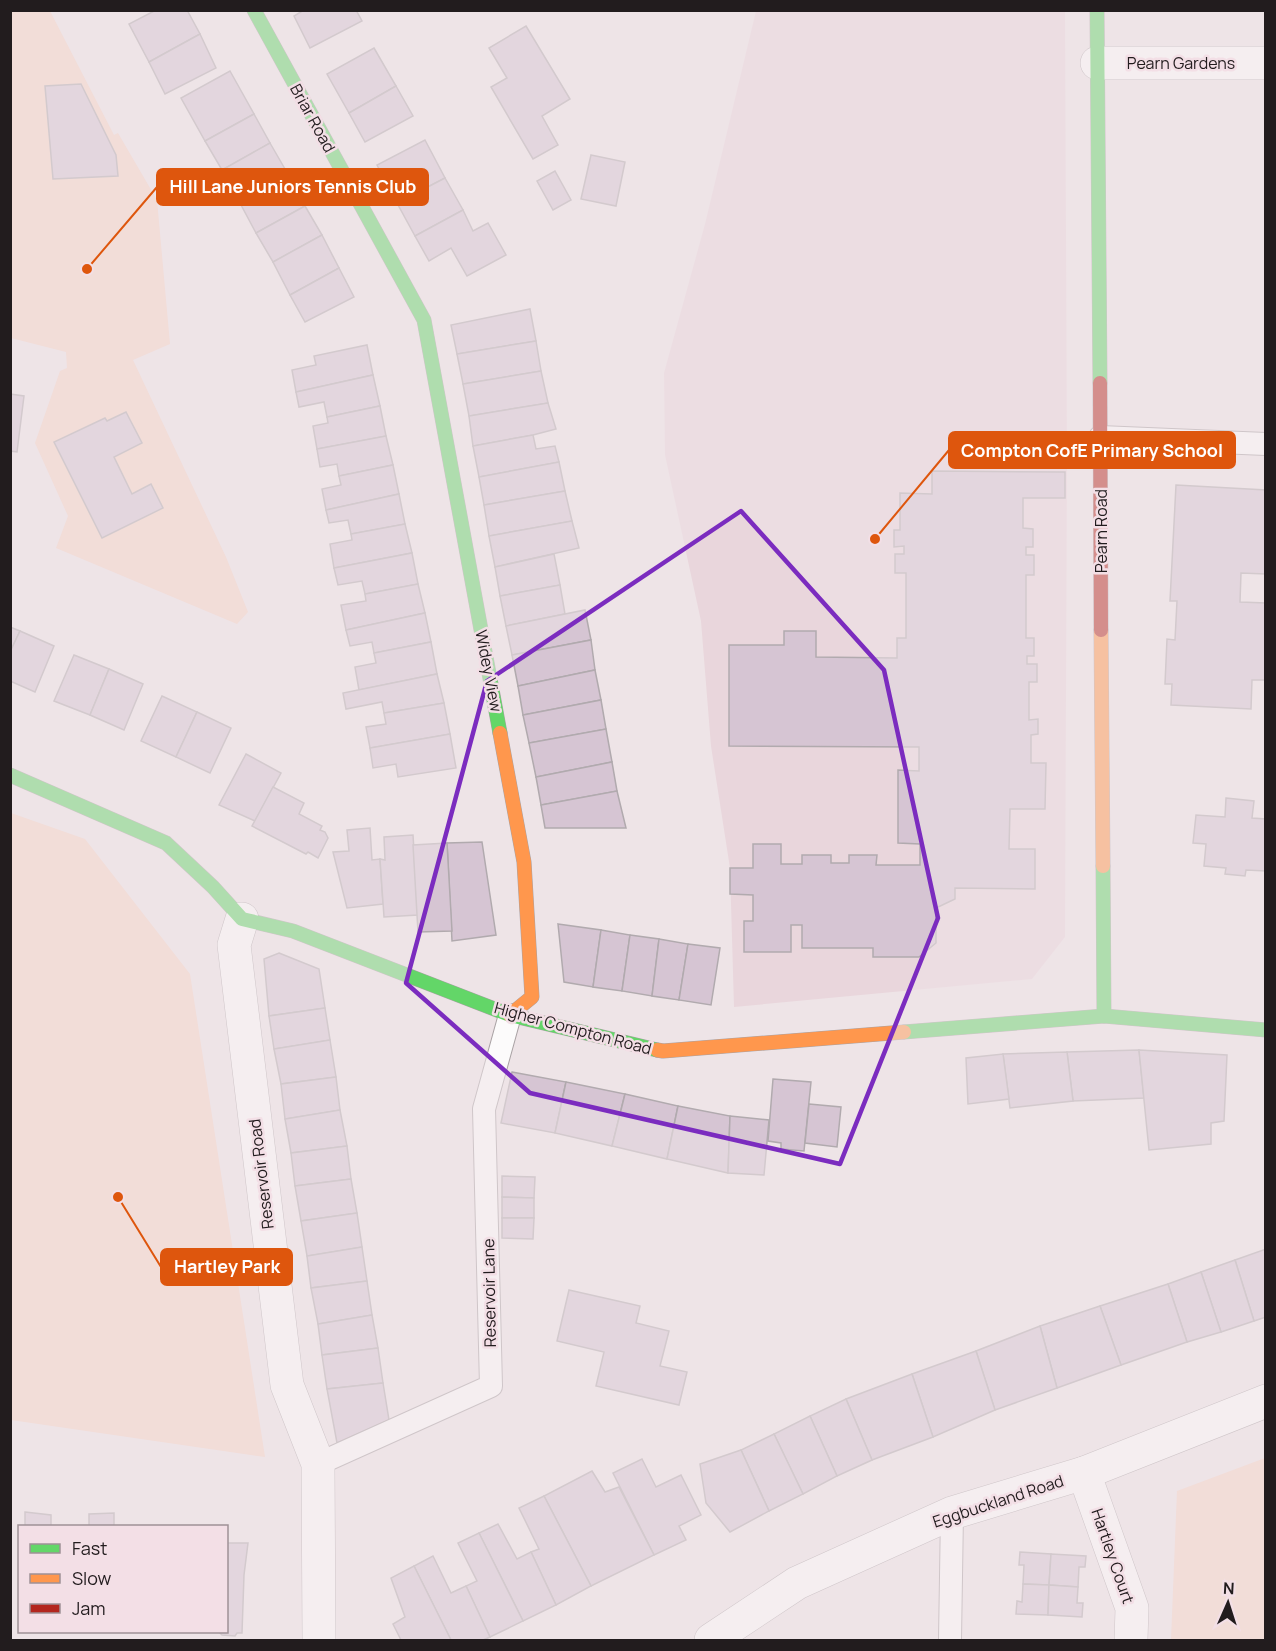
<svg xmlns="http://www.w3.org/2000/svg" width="1276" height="1651" viewBox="0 0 1276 1651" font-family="Manrope,sans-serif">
<rect width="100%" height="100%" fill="#eee4e7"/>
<!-- built -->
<path fill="#e9d6dc" d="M756,11H1065L1067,458L1065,937L1032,979L734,1007L730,868L711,746L701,621L665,455L664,373L705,224Z"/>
<!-- green -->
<g fill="#f5d4c5">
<path d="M10,11H50L114,135L118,133L157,200L170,344L133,360L226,557L248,612L237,624L56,548L68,516L35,443L60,371L67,368L66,352L11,338Z"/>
<path d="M11,813L85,839L190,974L265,1457L11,1420Z"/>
<path d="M1265,1458V1640H1171L1177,1491Z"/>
</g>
<!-- building -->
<g fill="#d6c5d3" stroke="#b1aaae" stroke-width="1.5">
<path d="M156,10H187L200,34L149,62L129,24Z"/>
<path d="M304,10H356L362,21L310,48L294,16Z"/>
<path d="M526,26L570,99L542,116L558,145L533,159L491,87L507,78L489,48Z"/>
<path d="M200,34L216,68L165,94L149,62Z"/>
<path d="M374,48L396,86L349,113L327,74Z"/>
<path d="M230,71L254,114L205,141L181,98Z"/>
<path d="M81,84L116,155L118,176L53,179L45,86Z"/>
<path d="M396,86L413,116L365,142L349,113Z"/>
<path d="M254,114L270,143L222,170L205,141Z"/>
<path d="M425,140L445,178L397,203L377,165Z"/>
<path d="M270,143L289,176L240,203L222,170Z"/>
<path d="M591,155L625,162L616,206L581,199Z"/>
<path d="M555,171L571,200L553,210L537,181Z"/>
<path d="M289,176L305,206L256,233L240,203Z"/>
<path d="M445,178L463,210L415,236L397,203Z"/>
<path d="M305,206L322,235L273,262L256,233Z"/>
<path d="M463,210L473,231L488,223L506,255L467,276L451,248L429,261L415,236Z"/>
<path d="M322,235L339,268L290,295L273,262Z"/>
<path d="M339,268L354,297L305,322L290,295Z"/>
<path d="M530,309L536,341L457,354L451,325Z"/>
<path d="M536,341L541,371L463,384L457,354Z"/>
<path d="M367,345L373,375L296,392L292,370L316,365L314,356Z"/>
<path d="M541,371L548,403L469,416L463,384Z"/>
<path d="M373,375L380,406L327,417L324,402L299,407L296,392Z"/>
<path d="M10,394L24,396L17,452L10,451Z"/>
<path d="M548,403L556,429L533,435L473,446L469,416Z"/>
<path d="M380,406L386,436L317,449L313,426L328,423L327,417Z"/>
<path d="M126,412L142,443L114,457L132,494L151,484L163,508L102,538L54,442L105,418L107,421Z"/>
<path d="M533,435L536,449L555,446L559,462L479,477L473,446Z"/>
<path d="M386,436L393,465L339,476L337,464L320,467L317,449Z"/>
<path d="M559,462L565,491L484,505L479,477Z"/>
<path d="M393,465L399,494L326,510L322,489L341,485L339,476Z"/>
<path d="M932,471L1065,472V498H1023V528L1033,529V547H1026V555H1034V575H1026V638H1034V656H1027V664H1037V682H1029V720L1038,719V734L1031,735V763H1046L1045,809H1010L1009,849H1035V889L955,888V899L936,908V943L919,957H873V948H802V925H791V952H744V921H753V895L730,894V868H753V844H781V864H802V855H831V863H849V855H877L876,865H920V844L898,843V770L919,771V747L729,746V645H784V631H816V657L897,658V638H906V573H895V554H904V546L894,547V530H900V493L932,494Z"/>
<path d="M1176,485L1266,490V574L1241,573L1240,602L1266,603V680H1252L1251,709L1171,705L1172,684H1165L1167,639L1175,640L1177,601H1170Z"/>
<path d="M565,491L572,521L489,536L484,505Z"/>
<path d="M399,494L405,524L351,534L348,520L329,523L326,510Z"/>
<path d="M572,521L579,548L495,567L489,536Z"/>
<path d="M405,524L412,553L334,568L330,544L352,540L351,534Z"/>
<path d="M412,553L418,584L365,594L362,581L338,585L334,568Z"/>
<path d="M554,554L560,585L500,596L495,567Z"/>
<path d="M418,584L425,613L346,630L341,605L366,601L365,594Z"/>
<path d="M560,585L565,614L506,626L500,596Z"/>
<path d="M585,610L591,640L512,655L506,626Z"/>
<path d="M425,613L431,642L374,653L372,642L350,646L346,630Z"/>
<path d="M10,627L20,631L10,652Z"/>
<path d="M20,631L54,646L35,692L10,681V652Z"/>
<path d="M591,640L595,670L518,686L512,655Z"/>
<path d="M431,642L437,674L359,690L355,667L376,663L374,653Z"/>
<path d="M74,655L109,669L90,715L54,701Z"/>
<path d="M109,669L143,684L124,730L90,715Z"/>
<path d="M595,670L601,700L523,715L518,686Z"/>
<path d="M437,674L444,703L384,713L382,702L346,709L343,693Z"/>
<path d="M162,696L197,712L176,757L141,741Z"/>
<path d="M601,700L606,729L529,743L523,715Z"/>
<path d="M444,703L450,734L370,748L366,727L386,724L384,713Z"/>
<path d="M197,712L231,728L210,773L176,757Z"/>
<path d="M606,729L612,762L536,777L529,743Z"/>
<path d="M450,734L456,768L398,777L396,764L373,768L370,748Z"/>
<path d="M246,754L281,773L255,821L219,805Z"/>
<path d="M612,762L617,791L541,805L536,777Z"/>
<path d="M273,787L304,803L299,814L322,826L320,830L325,832L328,838L318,858L308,852L306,854L252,826Z"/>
<path d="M617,791L626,828H545L541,805Z"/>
<path d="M1226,798L1254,801L1252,818L1266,819V871L1246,870L1245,876L1225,874L1226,868L1204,866L1206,844L1193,843L1196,815L1225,817Z"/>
<path d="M370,828L372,860L380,859L383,904L347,908L333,852L349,851L347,830Z"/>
<path d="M413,835L418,915L384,917L380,859L385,860L384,837Z"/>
<path d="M482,842L496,935L452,941L447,843Z"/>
<path d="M447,843L452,931L418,932L413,845Z"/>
<path d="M558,924L601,930L593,987L564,982Z"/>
<path d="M601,930L630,935L622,991L593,987Z"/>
<path d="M630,935L659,939L652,996L622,991Z"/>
<path d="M659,939L688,944L679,1000L652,996Z"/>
<path d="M688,944L720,948L711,1005L679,1000Z"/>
<path d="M279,953L319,969L325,1008L269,1016L264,959Z"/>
<path d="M325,1008L330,1040L274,1049L269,1016Z"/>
<path d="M330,1040L336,1077L281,1084L274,1049Z"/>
<path d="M1139,1050L1144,1098L1073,1101L1067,1052Z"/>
<path d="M1139,1050L1227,1055L1224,1121L1211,1123V1144L1149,1150Z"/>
<path d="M1067,1052L1073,1101L1010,1108L1003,1054Z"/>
<path d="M1003,1054L1009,1099L968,1104L966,1058Z"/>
<path d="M512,1072L566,1082L555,1133L501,1123Z"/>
<path d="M336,1077L340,1110L285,1119L281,1084Z"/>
<path d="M773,1079L811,1082L804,1151L781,1149V1143L768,1141Z"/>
<path d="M566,1082L625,1094L612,1146L555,1133Z"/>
<path d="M625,1094L678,1106L667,1159L612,1146Z"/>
<path d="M809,1104L841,1107L837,1147L805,1143Z"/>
<path d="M678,1106L730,1116L728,1173L667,1159Z"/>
<path d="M340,1110L347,1146L291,1153L285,1119Z"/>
<path d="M730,1116L769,1120L764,1175L728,1173Z"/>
<path d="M347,1146L351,1179L295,1186L291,1153Z"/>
<path d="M502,1176L535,1177L534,1198L502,1197Z"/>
<path d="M351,1179L357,1213L301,1221L295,1186Z"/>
<path d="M502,1197L534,1198V1218H502Z"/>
<path d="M357,1213L362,1247L307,1256L301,1221Z"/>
<path d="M502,1218H534L533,1239L502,1238Z"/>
<path d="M362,1247L367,1281L311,1288L307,1256Z"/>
<path d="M1266,1249V1317L1254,1321L1235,1260Z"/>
<path d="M1235,1260L1254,1321L1221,1332L1201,1272Z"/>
<path d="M1201,1272L1221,1332L1187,1342L1168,1284Z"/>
<path d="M367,1281L372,1315L318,1324L311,1288Z"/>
<path d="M1168,1284L1187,1342L1121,1365L1100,1306Z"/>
<path d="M569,1290L640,1306L636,1323L669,1331L660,1366L687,1372L679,1405L596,1386L604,1352L557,1341Z"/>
<path d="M1100,1306L1121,1365L1057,1388L1040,1326Z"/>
<path d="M372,1315L378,1348L322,1355L318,1324Z"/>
<path d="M1040,1326L1057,1388L995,1410L976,1351Z"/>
<path d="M378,1348L383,1383L327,1389L322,1355Z"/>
<path d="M976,1351L995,1410L933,1437L912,1374Z"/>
<path d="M912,1374L933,1437L872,1460L846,1399Z"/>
<path d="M383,1383L389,1420L337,1443L327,1389Z"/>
<path d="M846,1399L872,1460L837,1476L810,1416Z"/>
<path d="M810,1416L837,1476L803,1494L774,1434Z"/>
<path d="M774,1434L803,1494L769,1511L741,1450Z"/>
<path d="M741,1450L769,1511L730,1532L706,1503L700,1464Z"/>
<path d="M642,1459L656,1487L681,1475L701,1515L679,1526L686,1540L654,1555L613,1473Z"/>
<path d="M592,1471L605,1492L619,1487L654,1555L591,1586L544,1496Z"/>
<path d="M544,1496L591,1586L556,1605L531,1552L539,1549L519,1508Z"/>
<path d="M25,1512L51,1515V1526H25Z"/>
<path d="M114,1513V1526H89V1514Z"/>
<path d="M498,1524L517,1559L531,1552L556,1605L523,1621L479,1533Z"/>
<path d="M479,1533L523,1621L490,1637L466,1586L477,1581L458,1543Z"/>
<path d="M226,1543H248L244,1575L242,1633H237L235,1636L222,1635L219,1632H226Z"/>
<path d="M1020,1552L1051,1554L1049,1585L1023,1584L1024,1565H1019Z"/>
<path d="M1051,1554L1086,1556L1085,1567H1079L1078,1587L1049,1585Z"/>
<path d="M433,1556L451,1593L466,1586L490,1637L483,1640H451L414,1566Z"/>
<path d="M414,1566L451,1640H401L393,1624L405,1617L391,1578Z"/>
<path d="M1023,1584L1049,1585L1048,1615L1016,1614L1017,1601L1022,1602Z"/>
<path d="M1049,1585L1078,1587L1077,1603H1083L1082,1617L1048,1615Z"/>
</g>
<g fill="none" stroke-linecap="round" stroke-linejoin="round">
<defs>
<g id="lane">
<path d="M1100,437L1266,444"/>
<path d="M318,1464L491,1386L484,1109L510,1015"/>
<path d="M950,1640L952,1513"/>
</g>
<g id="street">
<path d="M1097,63H1266"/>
<path d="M242,919L234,945L287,1385L318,1464L319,1640"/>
<path d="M1084,1473L1132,1608L1131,1640"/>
<path d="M711,1640L797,1583L952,1513L1084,1473L1266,1401"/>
</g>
<g id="fast">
<path d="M254,10L424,320L500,733"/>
<path d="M1097,10L1100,383"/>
<path d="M10,775L166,843L213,887L242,919L293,931L510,1015L657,1050"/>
<path d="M1103,866L1104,1016"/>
<path d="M904,1032L1104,1016L1266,1030"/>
</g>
<g id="slow">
<path d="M1101,630L1103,866"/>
<path d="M500,733L524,862L532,997L510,1015"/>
<path d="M657,1050L663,1051L904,1032"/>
</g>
<path id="jam" d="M1100,383L1101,630"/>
</defs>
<!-- lane casing -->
<use href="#lane" stroke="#a9a2a4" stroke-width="24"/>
<!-- street casing -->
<use href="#street" stroke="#a9a2a4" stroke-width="34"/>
<!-- fast casing -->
<use href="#fast" stroke="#a9a2a4" stroke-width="15"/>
<!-- slow casing -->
<use href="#slow" stroke="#a9a2a4" stroke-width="15"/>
<!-- jam casing -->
<use href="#jam" stroke="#a9a2a4" stroke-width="15"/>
<!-- lane -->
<use href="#lane" stroke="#fcfbfb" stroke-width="22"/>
<!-- street -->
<use href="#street" stroke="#fcfbfb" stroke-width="33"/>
<!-- fast -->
<use href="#fast" stroke="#63d668" stroke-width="14"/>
<!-- slow -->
<use href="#slow" stroke="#ff974d" stroke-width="14"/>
<!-- jam -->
<use href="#jam" stroke="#b3261e" stroke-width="14"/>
</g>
<!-- marked area -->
<path d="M0 0H1276V1651H0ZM741,511L884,670L938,918L840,1164L530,1093L406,983L487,681Z" fill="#eee4e7" fill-opacity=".55" fill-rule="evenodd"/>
<path fill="none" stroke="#7b2cbf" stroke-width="4.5" stroke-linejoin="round" d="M741,511L884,670L938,918L840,1164L530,1093L406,983L487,681Z"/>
<g text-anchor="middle" stroke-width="5" stroke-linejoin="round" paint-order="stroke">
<!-- street labels -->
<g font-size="16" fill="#221c1e" stroke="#f3dfe6">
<text x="1181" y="69">Pearn Gardens</text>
<text transform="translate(313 118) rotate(61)" y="6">Briar Road</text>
<text transform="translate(1101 531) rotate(-90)" y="6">Pearn Road</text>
<text transform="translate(489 671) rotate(79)" y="6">Widey View</text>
<text transform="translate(573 1028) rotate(15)" y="6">Higher Compton Road</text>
<text transform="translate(261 1174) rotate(-97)" y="6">Reservoir Road</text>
<text transform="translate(489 1293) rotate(-91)" y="6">Reservoir Lane</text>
<text transform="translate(998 1501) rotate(-18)" y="6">Eggbuckland Road</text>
<text transform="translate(1113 1556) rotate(71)" y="6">Hartley Court</text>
</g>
</g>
<!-- callouts -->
<path fill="none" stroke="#de560d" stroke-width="2" d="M87 269L157 187M875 539L949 450M118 1197L161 1267"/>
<g fill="#de560d" stroke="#f3dfe6" stroke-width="2">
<circle cx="87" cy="269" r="6"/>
<circle cx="875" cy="539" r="6"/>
<circle cx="118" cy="1197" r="6"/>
</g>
<g fill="#de560d" stroke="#de560d" stroke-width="2">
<rect x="157" y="169" width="271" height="36" rx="6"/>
<rect x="949" y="432" width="286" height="36" rx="6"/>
<rect x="161" y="1249" width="131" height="36" rx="6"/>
</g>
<g font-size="18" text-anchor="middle" font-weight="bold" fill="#fff">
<text x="293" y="193">Hill Lane Juniors Tennis Club</text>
<text x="1092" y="457">Compton CofE Primary School</text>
<text x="227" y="1273">Hartley Park</text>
</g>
<!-- border -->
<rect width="1276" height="1651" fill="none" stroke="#221c1e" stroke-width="24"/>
<!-- legend -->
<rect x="18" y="1525" width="210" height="108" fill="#f3dfe6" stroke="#9f9196" stroke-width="1.5"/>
<rect x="30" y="1544" width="30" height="9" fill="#63d668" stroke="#9f9196" stroke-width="1.5"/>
<text x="72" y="1555" font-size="18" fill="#221c1e">Fast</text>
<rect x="30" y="1574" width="30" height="9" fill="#ff974d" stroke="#9f9196" stroke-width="1.5"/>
<text x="72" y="1585" font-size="18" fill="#221c1e">Slow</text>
<rect x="30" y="1604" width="30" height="9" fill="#b3261e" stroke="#9f9196" stroke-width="1.5"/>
<text x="72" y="1615" font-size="18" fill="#221c1e">Jam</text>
<!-- north arrow -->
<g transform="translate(1228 1603) rotate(3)" stroke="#f3dfe6" stroke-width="4.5" paint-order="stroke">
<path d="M0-4.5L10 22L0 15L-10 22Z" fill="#221c1e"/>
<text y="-9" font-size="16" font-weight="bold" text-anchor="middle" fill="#221c1e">N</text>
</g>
</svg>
